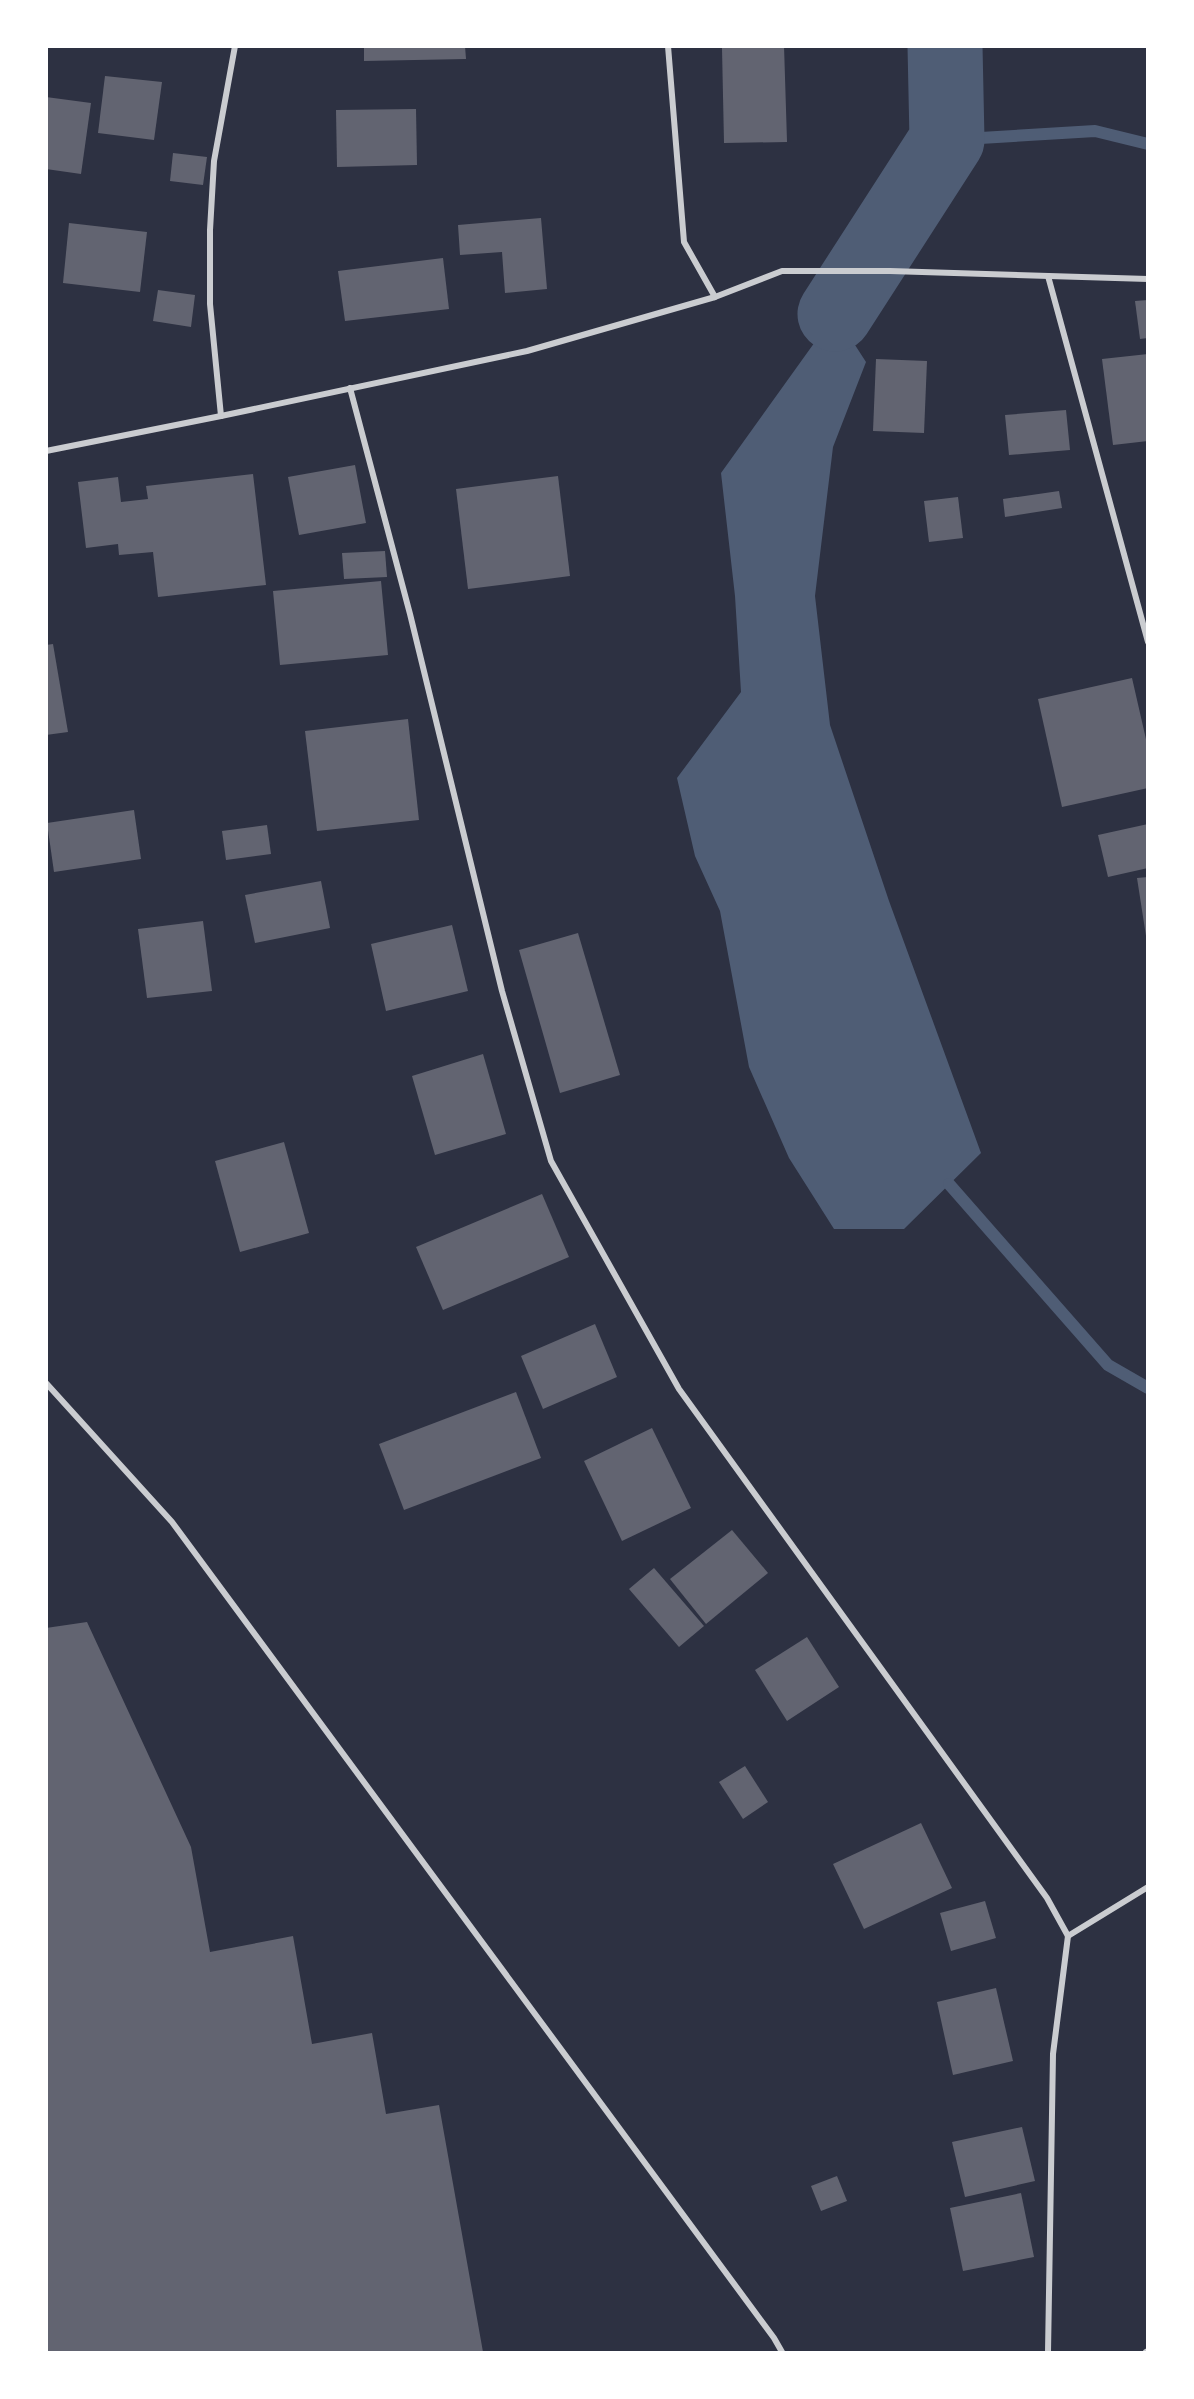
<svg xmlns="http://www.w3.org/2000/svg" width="1194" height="2399" viewBox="0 0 1194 2399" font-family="Manrope,sans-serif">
<rect width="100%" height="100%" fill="#2d3142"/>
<!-- water -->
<path fill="#4f5d75" d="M835,314L866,362L833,447L815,596L830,725L889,901L981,1153L904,1229H834L789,1158L749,1067L720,911L695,856L677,778L741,692L735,596L721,473Z"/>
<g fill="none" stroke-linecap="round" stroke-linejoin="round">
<!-- stream -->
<g stroke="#4f5d75" stroke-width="12">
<path d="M947,140L1095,131L1148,144"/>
<path d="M949,1184L1108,1365L1148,1388"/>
</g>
<!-- river -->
<path stroke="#4f5d75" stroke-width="75" d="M835,314L947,140L945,46"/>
</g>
<!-- building -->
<g fill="#626471">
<path d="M364,46H465L466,59L364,61Z"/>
<path d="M784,46L787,142L724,143L722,48Z"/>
<path d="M105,76L162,82L154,140L98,133Z"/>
<path d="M46,97L91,103L81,174L46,169Z"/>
<path d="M416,109L417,165L337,167L336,110Z"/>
<path d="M173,153L207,157L203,185L170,181Z"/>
<path d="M541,218L547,289L505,293L502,252L460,255L458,225Z"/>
<path d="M69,223L147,232L140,292L63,283Z"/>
<path d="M443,258L449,309L345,321L338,271Z"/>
<path d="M158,290L195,295L191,327L153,321Z"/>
<path d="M1148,300V338L1140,339L1135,301Z"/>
<path d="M1148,354V441L1113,445L1102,359Z"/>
<path d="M876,359L927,361L924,433L873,431Z"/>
<path d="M1066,410L1070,450L1009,455L1005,415Z"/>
<path d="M355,465L366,523L299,535L288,477Z"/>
<path d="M253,474L266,585L158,597L153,552L119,555L118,544L86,548L78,482L118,477L121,502L148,499L146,486Z"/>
<path d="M558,476L570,576L468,589L456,489Z"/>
<path d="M1059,491L1062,508L1005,517L1003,499Z"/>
<path d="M958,497L963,538L929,542L924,501Z"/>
<path d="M385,551L387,577L344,579L342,553Z"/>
<path d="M381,581L388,655L280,665L273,591Z"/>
<path d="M53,644L68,732L46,735V645Z"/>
<path d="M1132,678L1148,748V788L1062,807L1038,699Z"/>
<path d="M408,719L419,820L317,831L305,731Z"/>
<path d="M134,810L141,859L54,872L47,823Z"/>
<path d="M1148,824V868L1108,877L1098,835Z"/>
<path d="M267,825L271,854L226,860L222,831Z"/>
<path d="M1148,877V936H1146L1137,878Z"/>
<path d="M321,881L330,928L255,943L245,895Z"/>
<path d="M203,921L212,991L147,998L138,929Z"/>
<path d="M452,925L468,991L386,1011L371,944Z"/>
<path d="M578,933L620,1075L560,1093L519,950Z"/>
<path d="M483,1054L506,1134L435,1155L412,1076Z"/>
<path d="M284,1142L309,1233L240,1252L215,1161Z"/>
<path d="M542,1194L569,1257L443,1310L416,1247Z"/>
<path d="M595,1324L617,1377L543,1409L521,1356Z"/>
<path d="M516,1392L541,1458L404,1510L379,1444Z"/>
<path d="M652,1428L691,1508L622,1541L584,1461Z"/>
<path d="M732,1530L768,1573L706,1624L670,1579Z"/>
<path d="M654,1568L704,1626L679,1647L629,1589Z"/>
<path d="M87,1622L191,1847L210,1952L293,1936L312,2044L372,2033L386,2114L439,2105L483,2352H46V1628Z"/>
<path d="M807,1637L839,1687L787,1721L755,1670Z"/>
<path d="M745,1766L768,1802L743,1819L719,1782Z"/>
<path d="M921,1823L952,1888L864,1929L833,1864Z"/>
<path d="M985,1901L996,1938L951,1951L940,1913Z"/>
<path d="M996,1988L1013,2061L953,2075L937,2002Z"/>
<path d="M1022,2127L1035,2181L965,2197L952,2142Z"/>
<path d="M837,2176L847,2201L821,2211L811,2186Z"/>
<path d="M1021,2193L1034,2257L963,2271L950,2208Z"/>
</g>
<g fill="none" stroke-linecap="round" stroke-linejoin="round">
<!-- minor -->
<g stroke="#caccd0" stroke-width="6">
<path d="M668,46L684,242L715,297"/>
<path d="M1048,276L1148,642"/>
<path d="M350,388L410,614L502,991L551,1161L679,1389L1047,1898L1068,1936"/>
<path d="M221,416L210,304V230L214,161L235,46"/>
<path d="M46,451L221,416L527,351L715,297L782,271H890L1148,279"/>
<path d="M46,1383L172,1522L774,2338L782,2352"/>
<path d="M1068,1936L1148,1887"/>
<path d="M1048,2352L1053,2054L1068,1936"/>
<path d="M1146,2352L1148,2351"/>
</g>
</g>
<!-- border -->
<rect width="1194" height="2399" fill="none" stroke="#ffffff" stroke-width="96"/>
</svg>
